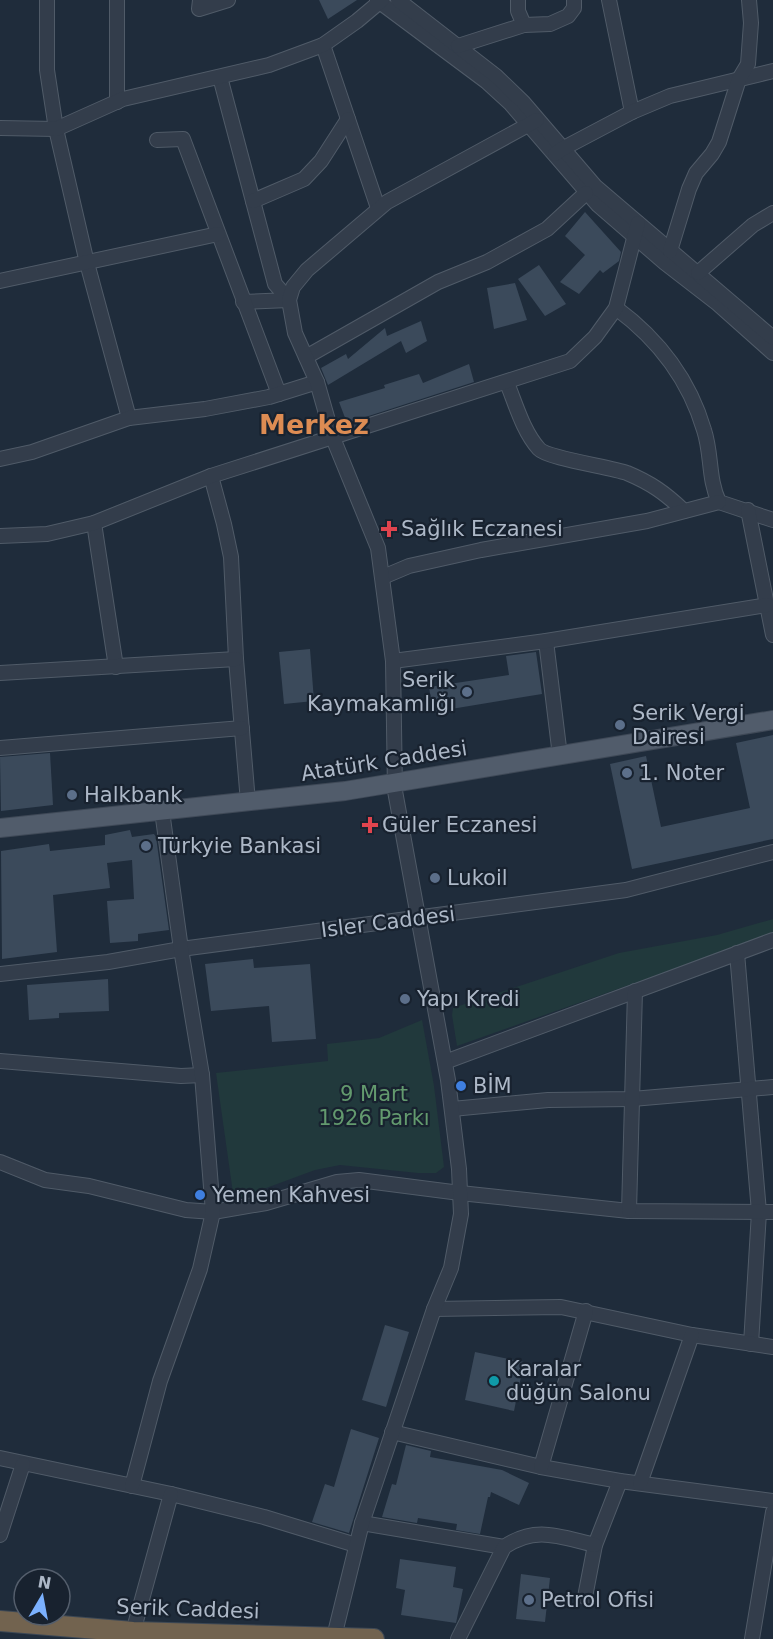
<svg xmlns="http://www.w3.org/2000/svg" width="773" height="1639" font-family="'DejaVu Sans',sans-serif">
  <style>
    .green { fill: #21393c }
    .building { fill: #3b4a5b }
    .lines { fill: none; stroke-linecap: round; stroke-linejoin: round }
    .minor-casing { stroke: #505b68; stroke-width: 16 }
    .major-casing { stroke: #3f4957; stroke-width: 20 }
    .highway-casing { stroke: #3d4855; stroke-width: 22 }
    .minor { stroke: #333d4b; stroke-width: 14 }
    .major { stroke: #515c6b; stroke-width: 18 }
    .highway { stroke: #72634f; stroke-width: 20 }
    .health-dot { fill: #e0444e; stroke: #18222f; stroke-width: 2 }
    .service-dot { fill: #5c6f8a; stroke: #18222f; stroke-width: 2 }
    .shop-dot { fill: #3f7fe0; stroke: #18222f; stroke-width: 2 }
    .culture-dot { fill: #0f9aa8; stroke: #18222f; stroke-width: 2 }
    .labels { text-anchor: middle; stroke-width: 4.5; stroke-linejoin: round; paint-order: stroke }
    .poi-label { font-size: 21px; fill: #adb8c7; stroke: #18222f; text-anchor: start }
    .street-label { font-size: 21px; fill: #adb8c7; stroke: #18222f }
    .park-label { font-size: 21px; fill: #639a6e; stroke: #18222f }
    .district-label { font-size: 27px; font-weight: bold; fill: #dd8c53; stroke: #18222f }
  </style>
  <rect width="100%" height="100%" fill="#1f2c3b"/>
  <g class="green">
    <path d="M773,919V934L457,1046L452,1015L453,1008L619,953L717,935Z"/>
    <path d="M422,1020L434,1086L444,1167L436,1173H418L340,1165L315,1170L234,1200L216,1073L328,1061L327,1044L379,1038Z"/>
  </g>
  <g class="building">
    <path d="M319,0H357L328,19Z"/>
    <path d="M585,212L621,252L619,261L603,273L600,270L579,294L560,282L585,255L565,236Z"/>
    <path d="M539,265L566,304L545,316L518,279Z"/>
    <path d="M515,283L527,320L494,329L487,288Z"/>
    <path d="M421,321L427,341L406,353L401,341L328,385L321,368L346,354L348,359L385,328L387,336Z"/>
    <path d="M469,364L474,382L347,423L339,402L385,388L384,385L419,374L423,383Z"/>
    <path d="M310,649L314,701L284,704L279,652Z"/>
    <path d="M536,652L542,694L433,712L429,687L509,675L506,656Z"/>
    <path d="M773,735V839L632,869L610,764L646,756L661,827L750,808L736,743Z"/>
    <path d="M50,753L53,805L1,811L0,757Z"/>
    <path d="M130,830L132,837L154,834L156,837L169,930L138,934V941L110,943L107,901L134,899L132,860L107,863L110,888L53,895L57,952L2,959L1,851L49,844L50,851L105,845V835Z"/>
    <path d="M253,959L254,968L310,964L316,1039L272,1042L269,1006L211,1011L205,964Z"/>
    <path d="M108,979L109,1011L59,1013V1018L29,1020L27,985Z"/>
    <path d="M385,1325L409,1332L386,1407L362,1400Z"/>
    <path d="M475,1352L524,1362L514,1411L465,1400Z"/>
    <path d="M351,1429L379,1438L349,1533L312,1522L325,1484L334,1487Z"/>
    <path d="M406,1445L431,1451L430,1457L502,1470L529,1483L519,1505L491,1492L490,1497H488L480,1534L456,1530L457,1524L418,1518L417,1523L382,1517L392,1484L396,1485Z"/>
    <path d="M400,1559L456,1567L453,1587L463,1589L456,1623L401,1615L405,1590L396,1588Z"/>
    <path d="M521,1574L550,1578L545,1622L516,1619Z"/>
  </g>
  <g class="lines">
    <g class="minor-casing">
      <g id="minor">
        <path d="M47,0V70L56,129L87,263L129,418"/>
        <path d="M200,0L199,9L228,0"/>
        <path d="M377,0L487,82L510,103L598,205L665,263L718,304L773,353"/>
        <path d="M398,0L496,76L523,102L595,186L773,338"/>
        <path d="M518,0V11L524,25"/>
        <path d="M609,0L632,112"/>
        <path d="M323,45L378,208"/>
        <path d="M458,46L524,25L550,24L568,16L574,8V0"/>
        <path d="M220,77L275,284L289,300L243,302"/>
        <path d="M117,102V0"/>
        <path d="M0,128L56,129L123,99L269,65L323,45L357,21L382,0"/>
        <path d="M157,140L183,139L279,394"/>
        <path d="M555,154L562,149L632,112L670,96L773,71"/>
        <path d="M253,201L304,179L321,161L348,119"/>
        <path d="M670,251L689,189L696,173L712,154L719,142L739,79L748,64L751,23L749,0"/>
        <path d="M698,273L753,225L773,213"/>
        <path d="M0,281L218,234"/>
        <path d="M616,308C658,339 689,379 704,430C712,454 708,479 719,502L773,520"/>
        <path d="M306,357L438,282L487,262L547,229L586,193"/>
        <path d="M507,383C516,405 523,431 539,449C547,458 610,467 627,473C651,483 665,493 684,511"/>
        <path d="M0,459L32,452L129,418L205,409L269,397L317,382"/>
        <path d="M211,476L224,524L231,557L236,659L248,802"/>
        <path d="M748,510L773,635"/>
        <path d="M94,523L116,667"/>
        <path d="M0,536L47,534L94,523L211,476L570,361L595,337L616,308L638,223"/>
        <path d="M383,577L409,566L481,550L647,521L719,502"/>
        <path d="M546,641L560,756"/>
        <path d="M393,661L546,641L767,605"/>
        <path d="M0,673L236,659"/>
        <path d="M0,748L242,728"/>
        <path d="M737,953L759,1212L751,1344"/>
        <path d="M0,974L108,962L181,949L626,890L773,852"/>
        <path d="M0,1061L181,1076L202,1075"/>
        <path d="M445,1062L773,940"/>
        <path d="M452,1109L548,1100L632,1099L773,1087"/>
        <path d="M0,1162L45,1180L89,1186L186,1210L213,1212L266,1203L337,1182L359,1180L460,1193L629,1211L773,1212"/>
        <path d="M629,1211L635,991"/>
        <path d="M434,1309L561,1307L692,1335L773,1347"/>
        <path d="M392,1432L541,1467L620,1481L773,1501"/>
        <path d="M0,1458L171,1494L264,1517L356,1545"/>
        <path d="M541,1467L586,1311"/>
        <path d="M640,1483L692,1335"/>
        <path d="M132,1486L160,1381L200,1269L213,1212L202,1075L181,949L162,811"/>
        <path d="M362,1523L504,1547"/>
        <path d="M0,1535L23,1464"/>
        <path d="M585,1597L595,1545L620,1481"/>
        <path d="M133,1632L171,1494"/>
        <path d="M334,1637L362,1523L434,1309L451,1268L461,1214L459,1169L448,1080L395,791L393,661L378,548L333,438L317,382L295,333L289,300L293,287L307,270L387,202L537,120"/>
        <path d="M458,1639L504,1547C536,1525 560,1537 595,1545"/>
        <path d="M752,1639L773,1512"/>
      </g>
    </g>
    <g class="major-casing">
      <path id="major" d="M0,828L345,791L773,720"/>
    </g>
    <g class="highway-casing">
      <path id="highway" d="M0,1621L133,1632L374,1639"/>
    </g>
    <use href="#minor" class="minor"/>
    <use href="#major" class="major"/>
    <use href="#highway" class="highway"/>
  </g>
  <g class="health-dot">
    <path d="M386 520h6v6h6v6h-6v6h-6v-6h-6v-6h6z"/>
    <path d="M367 816h6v6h6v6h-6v6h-6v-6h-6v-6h6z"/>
  </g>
  <g class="service-dot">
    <circle cx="467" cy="692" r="6"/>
    <circle cx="620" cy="725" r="6"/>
    <circle cx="627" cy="773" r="6"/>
    <circle cx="72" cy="795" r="6"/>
    <circle cx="146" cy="846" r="6"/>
    <circle cx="435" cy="878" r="6"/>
    <circle cx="405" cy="999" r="6"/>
    <circle cx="529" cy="1600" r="6"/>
  </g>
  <g class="shop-dot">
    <circle cx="461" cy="1086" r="6"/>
    <circle cx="200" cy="1195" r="6"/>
  </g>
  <circle class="culture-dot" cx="494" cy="1381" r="6"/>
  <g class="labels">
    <g class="poi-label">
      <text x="401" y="536">Sağlık Eczanesi</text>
      <text x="455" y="687" text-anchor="end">Serik<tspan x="455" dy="24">Kaymakamlığı</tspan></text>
      <text x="632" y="720">Serik Vergi<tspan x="632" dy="24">Dairesi</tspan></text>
      <text x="639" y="780">1. Noter</text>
      <text x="84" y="802">Halkbank</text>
      <text x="382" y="832">Güler Eczanesi</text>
      <text x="158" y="853">Türkyie Bankasi</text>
      <text x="447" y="885">Lukoil</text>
      <text x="417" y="1006">Yapı Kredi</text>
      <text x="473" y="1093">BİM</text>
      <text x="212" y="1202">Yemen Kahvesi</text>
      <text x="506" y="1376">Karalar<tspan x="506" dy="24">düğün Salonu</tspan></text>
      <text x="541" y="1607">Petrol Ofisi</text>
    </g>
    <g class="street-label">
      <text transform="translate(384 761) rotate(-9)" y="7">Atatürk Caddesi</text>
      <text transform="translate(388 922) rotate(-7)" y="7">Isler Caddesi</text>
      <text transform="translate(188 1609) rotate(2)" y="7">Serik Caddesi</text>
    </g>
    <g class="park-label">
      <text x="374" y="1101">9 Mart<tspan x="374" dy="24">1926 Parkı</tspan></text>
    </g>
    <g class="district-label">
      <text x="314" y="434">Merkez</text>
    </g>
  </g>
  <g transform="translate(42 1597) rotate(10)"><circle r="28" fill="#18222f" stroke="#545e6c" stroke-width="1.5"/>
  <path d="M0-4.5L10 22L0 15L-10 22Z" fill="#7bb1ff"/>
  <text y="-9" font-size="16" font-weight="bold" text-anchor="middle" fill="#adb8c7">N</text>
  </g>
</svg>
